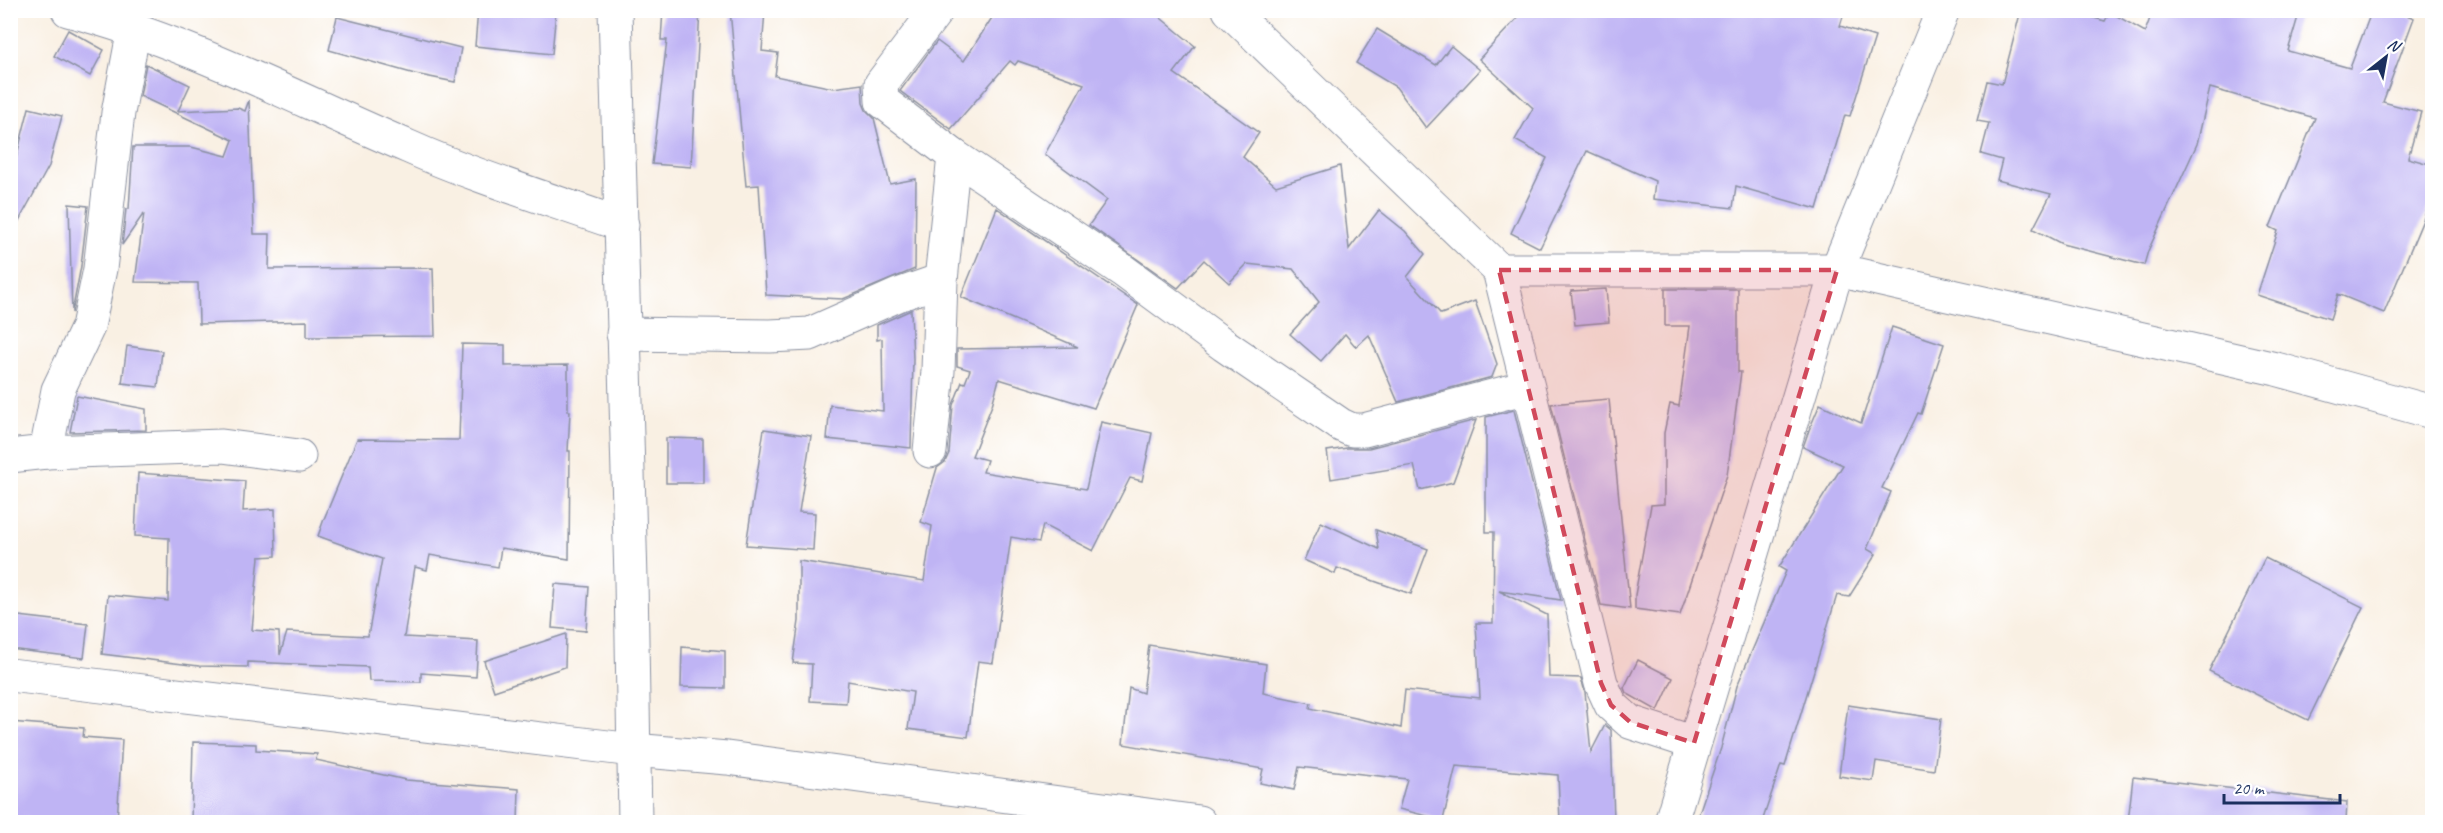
<svg xmlns="http://www.w3.org/2000/svg" width="2443" height="833" font-family="Caveat,sans-serif">
  <style>
    .building { fill: #bfb4f4 }
    .lines { fill: none; stroke-linecap: round; stroke-linejoin: round }
    .minor-casing { stroke: #8a90a0; stroke-width: 35 }
    .minor { stroke: #fff; stroke-width: 33 }
    .marked { fill: #d1495b; fill-opacity: 0.2; stroke: #d1495b; stroke-width: 4.5; stroke-dasharray: 12 8; stroke-linejoin: round }
  </style>
  <rect width="100%" height="100%" fill="#fff"/>
  <filter id="ink" filterUnits="userSpaceOnUse"><feTurbulence type="fractalNoise" baseFrequency=".0167" numOctaves="2"/><feDisplacementMap in="SourceGraphic" scale="12" xChannelSelector="R" yChannelSelector="G"/><feConvolveMatrix kernelMatrix="1 2 1 2 8 2 1 2 1" color-interpolation-filters="sRGB"/></filter>
  <filter id="wash" filterUnits="userSpaceOnUse"><feTurbulence type="fractalNoise" baseFrequency=".008" numOctaves="4" result="noise"/><feDisplacementMap in="SourceGraphic" scale="24" xChannelSelector="R" yChannelSelector="G"/><feGaussianBlur stdDeviation="1.35" result="paint"/><feColorMatrix in="noise" values="0 0 0 0 0 0 0 0 0 0 0 0 0 0 0 0 0 1.4 0 .05"/><feComposite in="paint" operator="in"/></filter>
  <g filter="url(#wash)">
    <rect width="100%" height="100%" fill="#f9f0e3"/>
    <g id="blocks">
      <g class="building">
        <path d="M478,10H556L552,54L475,46Z"/>
        <path d="M663,10H700L691,167L652,164L667,40H661Z"/>
        <path d="M730,10H765L762,51L778,53L775,76L833,88L862,84L863,103L866,110L874,118L890,184L916,179L915,269L843,299L766,295L759,185L746,186Z"/>
        <path d="M997,10H1151L1195,46L1174,73L1259,133L1243,157L1276,186L1340,166L1349,249L1379,210L1405,231L1425,254L1407,277L1441,314L1475,301L1497,364L1492,377L1398,402L1369,335L1356,347L1345,334L1321,361L1290,334L1319,302L1293,269L1247,264L1229,283L1204,260L1178,288L1089,225L1107,200L1045,154L1084,84L1018,61L1015,65L1010,61L951,129L900,91L937,41L964,61Z"/>
        <path d="M1525,10H1845L1840,26L1875,37L1850,116L1845,115L1817,209L1736,186L1733,208L1653,199L1655,181L1587,151L1540,248L1511,233L1547,158L1515,140L1533,108L1479,59Z"/>
        <path d="M2021,10H2066L2105,21L2110,12L2145,32L2153,10H2300L2288,51L2350,68L2372,10H2394L2414,18L2383,102L2421,112L2408,158L2433,165V196L2384,313L2338,294L2330,319L2257,295L2278,231L2270,227L2315,118L2210,88L2197,144L2148,251L2144,265L2062,244L2033,229L2051,194L1997,180L2002,160L1981,154L1989,123L1977,121L1987,81L2002,84Z"/>
        <path d="M337,17L461,48L455,82L415,74L329,50Z"/>
        <path d="M1377,29L1436,65L1451,46L1480,70L1426,128L1396,87L1356,63Z"/>
        <path d="M68,30L104,50L90,76L54,56Z"/>
        <path d="M146,64L190,85L178,111L238,108L245,111L249,100L254,234H270L269,269L433,268L435,336L307,337V321L199,324L198,283L135,282L144,213L122,245L126,209H129L133,147H191L227,156L233,140L140,96Z"/>
        <path d="M29,108L62,116L49,166L10,237V157L16,159Z"/>
        <path d="M69,204L88,206L81,266L72,313Z"/>
        <path d="M997,208L1138,305L1094,408L999,379L992,405L972,456L987,460L983,472L1086,489L1101,422L1152,433L1142,481L1130,478L1093,551L1043,525L1039,542L1011,537L993,663L978,661L968,737L908,729L913,692L848,681L846,703L810,701L812,664L793,663L799,621V561L924,581L932,526L921,522L937,468L945,462L949,453L953,405L962,382L965,383L970,370L957,366V349L1078,347L961,297Z"/>
        <path d="M1606,289L1609,322L1575,325L1571,291Z"/>
        <path d="M1665,289H1738V372H1741L1727,475L1680,615L1635,609V595L1651,505L1664,504V433L1670,404L1679,406L1690,326H1665Z"/>
        <path d="M911,310L913,359L911,448L827,439L830,405L883,411L882,339L877,340V325Z"/>
        <path d="M1892,327L1944,344L1921,414L1918,413L1882,488L1891,492L1867,549L1876,554L1849,597L1837,595L1785,766L1781,765L1762,822H1696L1721,748L1737,686L1786,571L1779,567L1843,465L1803,447L1809,430L1820,404L1861,423Z"/>
        <path d="M462,344L505,345V366L568,365V411H570L568,451H570L569,559L501,548L498,567L430,555L427,570L415,567L404,637L478,641L476,677L421,673V682L369,681L368,667L248,662V667L199,666L102,654L108,595L168,601L169,538L135,536L138,473L245,481L243,511L275,509L276,556L259,557L252,630L279,632L280,655L287,632L368,636L382,559L318,536L324,519L357,439L459,440Z"/>
        <path d="M127,346L162,351L158,387L122,383Z"/>
        <path d="M77,396L146,409V430L70,432Z"/>
        <path d="M1609,399L1630,609L1601,605L1551,404Z"/>
        <path d="M1514,410L1561,600L1499,591L1547,615L1549,677L1581,678L1585,692L1591,752L1605,725L1611,730L1614,820L1560,821L1558,775L1456,766L1443,820L1399,809L1407,779L1299,767L1294,790L1260,783L1263,769L1123,744L1129,688L1143,693L1149,645L1266,664L1263,693L1311,703L1310,708L1401,728L1405,690L1480,698L1476,623H1493L1494,532H1486V417Z"/>
        <path d="M1476,420L1453,482L1420,490L1414,465L1331,479L1327,451L1347,448H1369Z"/>
        <path d="M764,429L811,436L799,512L815,513L813,550L746,545Z"/>
        <path d="M666,438L703,439V483H666Z"/>
        <path d="M1321,522L1379,549L1376,530L1428,549L1411,594L1337,568L1335,574L1304,560Z"/>
        <path d="M2265,558L2363,607L2308,720L2209,671Z"/>
        <path d="M555,584L589,587L586,631L552,628Z"/>
        <path d="M10,615L88,624L84,658L10,649Z"/>
        <path d="M566,634L565,667L494,691L484,661Z"/>
        <path d="M682,647L725,651V688L681,687Z"/>
        <path d="M1638,660L1673,678L1658,711L1626,693L1624,688Z"/>
        <path d="M1848,705L1941,719L1934,770L1876,761L1873,781L1839,776Z"/>
        <path d="M10,722L84,728L83,737L122,740L117,822H10Z"/>
        <path d="M193,742L256,744V750L317,754L316,760L406,780L519,789L518,822H191Z"/>
        <path d="M2133,777L2347,802L2346,822H2128Z"/>
      </g>
    </g>
  </g>
  <g filter="url(#ink)">
    <use href="#blocks" fill-opacity="0" stroke="#8a90a0" stroke-width="1.5"/>
    <g class="lines">
      <g class="minor-casing">
        <g id="minor">
          <path d="M68,10C187,41 296,99 409,147C476,177 552,200 622,225"/>
          <path d="M615,10L631,579L635,822"/>
          <path d="M1229,10L1499,270L1601,683L1611,705L1630,722L1694,743"/>
          <path d="M954,156L1122,270L1224,345L1341,425L1352,430H1364L1527,387"/>
          <path d="M1499,270H1837L2276,369L2432,412"/>
          <path d="M623,334L770,336L810,334L898,295L941,280L954,156L882,101L881,84L937,10"/>
          <path d="M930,451L938,371L941,280"/>
          <path d="M46,452L58,390L88,327L100,269L118,113L134,29"/>
          <path d="M10,456L46,452L222,446L299,456"/>
          <path d="M10,675L633,750L727,758L1199,822"/>
          <path d="M1671,822L1837,270L1943,10"/>
        </g>
      </g>
      <use href="#minor" class="minor"/>
    </g>
  </g>
  <path class="marked" d="M1499,270H1837L1694,743L1630,722L1611,705L1601,683Z"/>
  <rect width="2443" height="833" fill="none" stroke="#fff" stroke-width="36"/>
  <g transform="translate(2386 57) rotate(31)" stroke="#ffffff" stroke-width="4.5" paint-order="stroke">
  <path d="M0-4.5L10 22L0 15L-10 22Z" fill="#1b2f5e"/>
  <text y="-9" font-size="16" font-weight="bold" text-anchor="middle" fill="#1b2f5e">N</text>
  </g>
  <path d="M2224 794v9h116v-9" fill="none" stroke="#1b2f5e" stroke-width="3"/>
  <text x="2233" y="794" font-size="18" fill="#1b2f5e" stroke="#ffffff" stroke-width="4.5" paint-order="stroke">20 m</text>
</svg>
